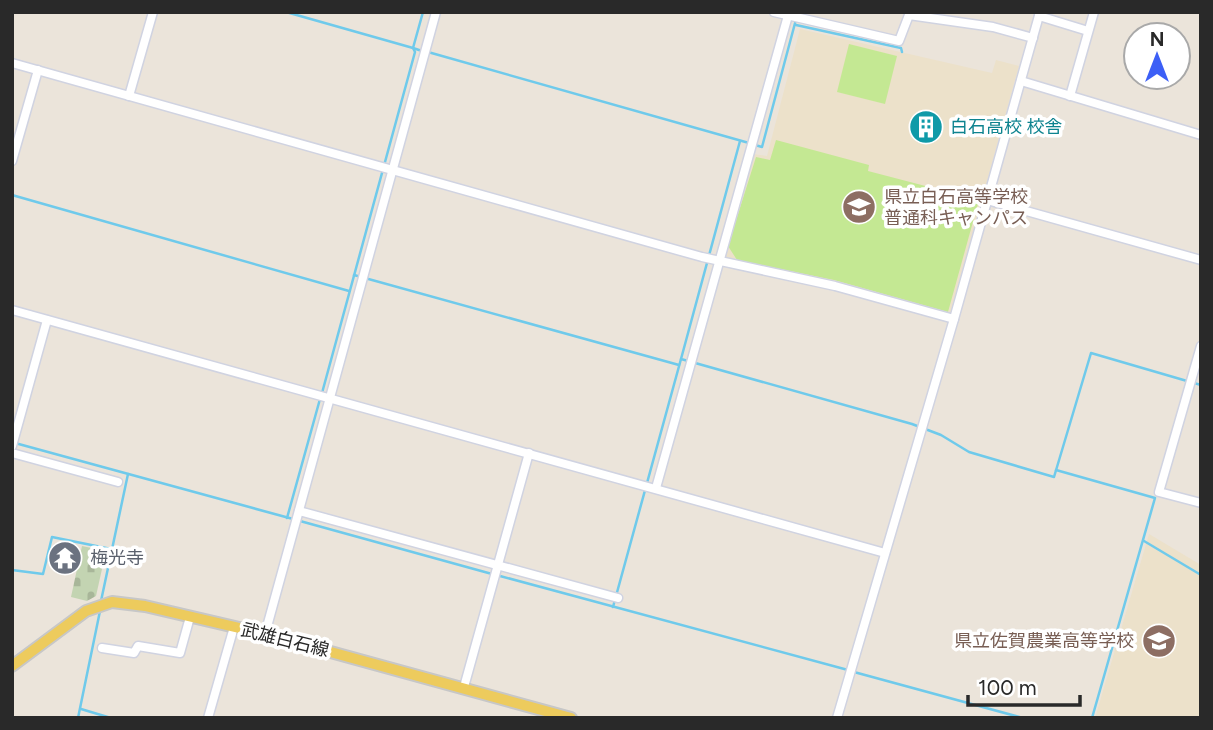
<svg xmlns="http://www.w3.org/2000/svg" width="1213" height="730" font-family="Figtree,'Noto Sans JP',sans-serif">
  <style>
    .education { fill: #ece1ca }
    .cemetery { fill: url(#cemetery-stones) }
    .pitch { fill: #c4e893 }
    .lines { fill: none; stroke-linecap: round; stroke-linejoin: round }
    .stream { stroke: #6fcaeb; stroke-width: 2.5 }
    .minor-casing { stroke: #d0d3e1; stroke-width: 11 }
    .major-casing { stroke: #c7c7c7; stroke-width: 14 }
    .minor { stroke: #fff; stroke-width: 8 }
    .major { stroke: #edcb5d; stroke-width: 10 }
    .labels { text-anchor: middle; stroke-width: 7; stroke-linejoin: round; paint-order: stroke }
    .culture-label { font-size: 18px; fill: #0d838f; stroke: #fff; text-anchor: start }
    .education-label { font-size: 18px; fill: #785e54; stroke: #fff; text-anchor: start }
    .worship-label { font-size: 18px; fill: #5b616d; stroke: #fff; text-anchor: start }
    .street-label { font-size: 18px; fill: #292929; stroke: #fff }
  </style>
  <defs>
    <pattern id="cemetery-stones" width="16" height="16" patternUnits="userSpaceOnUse" patternTransform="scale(1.75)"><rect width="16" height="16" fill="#c3d4b2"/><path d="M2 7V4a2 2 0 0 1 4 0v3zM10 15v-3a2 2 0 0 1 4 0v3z" fill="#a8b699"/></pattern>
  </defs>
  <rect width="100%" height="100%" fill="#ebe4da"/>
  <g class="education">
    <path d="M800,29L992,73L996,60L1019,66L950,315L725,260L723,256L753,154L767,156Z"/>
    <path d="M1149,534L1201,565V718H1095Z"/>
  </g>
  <path class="cemetery" d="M82,546L106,551L96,596L87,601L71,597Z"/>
  <g class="pitch">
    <path d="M849,44L897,56L885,104L837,92Z"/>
    <path d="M776,140L869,165L868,171L979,200L948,312L834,280L737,260L728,246L756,157L770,160Z"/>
  </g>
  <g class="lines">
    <g class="stream">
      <path d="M286,12L413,48L423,12"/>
      <path d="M796,25L901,48L902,52"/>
      <path d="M428,52L749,143"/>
      <path d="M740,141L681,359L912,424L941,435L969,452L1054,477L1091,353L1187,381"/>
      <path d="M755,145L762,147L798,12"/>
      <path d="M12,195L349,291"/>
      <path d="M354,275L679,365"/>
      <path d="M1194,383L1201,385"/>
      <path d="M322,393L415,52L413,48L422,51"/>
      <path d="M15,443L293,519"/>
      <path d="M1056,470L1155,498L1092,718"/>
      <path d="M287,518L320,399"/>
      <path d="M300,521L492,574"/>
      <path d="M1144,541L1201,575"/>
      <path d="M12,570L43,574L52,537L111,549"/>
      <path d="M500,576L848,670"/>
      <path d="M101,601L128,474"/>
      <path d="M613,607L681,359"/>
      <path d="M854,672L1023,718"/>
      <path d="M81,709L111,718"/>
      <path d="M78,718L100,611"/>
    </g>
    <g class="minor-casing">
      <g id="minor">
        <path d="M774,12L899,41L909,15L993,27L1033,38"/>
        <path d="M1039,16L1088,31"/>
        <path d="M12,63L702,257L835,286L954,319"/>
        <path d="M1021,81L1201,135"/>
        <path d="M129,96L153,12"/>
        <path d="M1070,96L1094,12"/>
        <path d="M12,161L38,70"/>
        <path d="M987,200L1201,260"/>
        <path d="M12,310L885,553"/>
        <path d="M1201,346L1159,492L1201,503"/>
        <path d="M12,446L47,320"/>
        <path d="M12,453L118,482"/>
        <path d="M656,488L789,12"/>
        <path d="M299,511L618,598"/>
        <path d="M265,634L436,12"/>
        <path d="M102,648L134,653L138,646L180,653L190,617"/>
        <path d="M464,687L529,453"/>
        <path d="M208,718L234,627"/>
        <path d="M837,718L954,319L1040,12"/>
      </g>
    </g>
    <g class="major-casing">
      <path id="major" d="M12,666L86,611L112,602L145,606L265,634L571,718"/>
    </g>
    <use href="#minor" class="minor"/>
    <use href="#major" class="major"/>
  </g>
  <defs>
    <g id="building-disc" transform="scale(1.75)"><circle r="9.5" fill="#0f9aa8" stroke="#fff"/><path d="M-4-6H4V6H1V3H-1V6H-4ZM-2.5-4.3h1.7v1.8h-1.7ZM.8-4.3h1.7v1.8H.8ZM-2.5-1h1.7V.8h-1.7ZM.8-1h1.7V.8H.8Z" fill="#fff"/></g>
    <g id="school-disc" transform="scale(1.75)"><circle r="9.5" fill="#8d6e63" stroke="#fff"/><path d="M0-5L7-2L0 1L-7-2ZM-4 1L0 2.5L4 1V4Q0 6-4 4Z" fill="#fff"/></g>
    <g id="temple-disc" transform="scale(1.75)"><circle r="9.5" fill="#6b7280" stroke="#fff"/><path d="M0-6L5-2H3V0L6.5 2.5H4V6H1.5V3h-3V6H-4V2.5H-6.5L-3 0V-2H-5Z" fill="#fff"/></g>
  </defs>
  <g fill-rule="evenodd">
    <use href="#building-disc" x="926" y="127"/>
    <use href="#school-disc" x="859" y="207"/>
    <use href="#temple-disc" x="65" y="558"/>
    <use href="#school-disc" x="1159" y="641"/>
  </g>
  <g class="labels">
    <g class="culture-label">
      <text x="950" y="133">白石高校 校舎</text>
    </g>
    <g class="education-label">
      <text x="884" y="203">県立白石高等学校<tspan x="884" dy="21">普通科キャンパス</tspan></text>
      <text x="1134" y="647" text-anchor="end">県立佐賀農業高等学校</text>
    </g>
    <g class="worship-label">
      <text x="90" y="564">梅光寺</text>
    </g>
    <g class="street-label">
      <text transform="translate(285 640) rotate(14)" y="6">武雄白石線</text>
    </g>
  </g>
  <rect width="1213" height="730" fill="none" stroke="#292929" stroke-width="28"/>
  <g transform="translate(1157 56)"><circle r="33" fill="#ffffff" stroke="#a9a9a9" stroke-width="2"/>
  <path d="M0-5L12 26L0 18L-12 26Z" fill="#3c5ff6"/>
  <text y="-10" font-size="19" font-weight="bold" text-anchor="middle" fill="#292929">N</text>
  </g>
  <path d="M968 695v10h112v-10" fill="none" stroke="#292929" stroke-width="3.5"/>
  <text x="978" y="695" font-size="21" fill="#292929" stroke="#ffffff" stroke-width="5" paint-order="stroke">100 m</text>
</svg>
